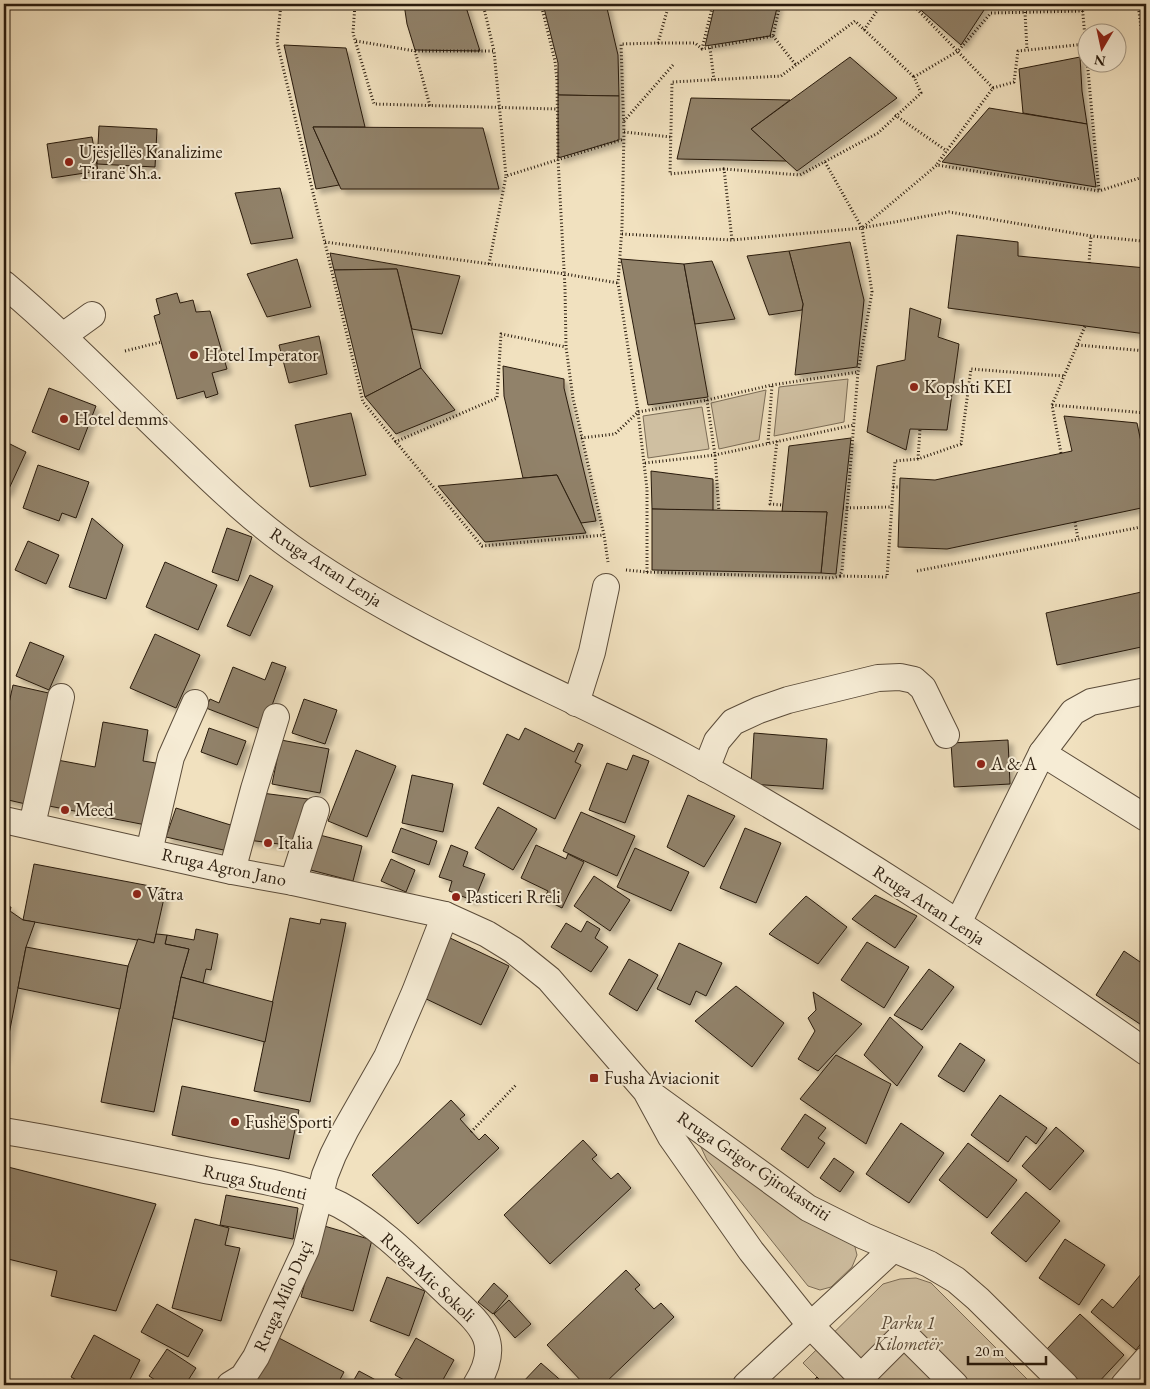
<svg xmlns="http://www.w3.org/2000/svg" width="1150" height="1389" font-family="'EB Garamond',serif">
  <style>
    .green { fill: #cfbfa1; stroke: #7c6d57 }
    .building { fill: #91826a; stroke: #291b0d; filter: url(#shadow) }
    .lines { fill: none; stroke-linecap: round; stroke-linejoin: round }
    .minor-casing { stroke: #5b4c3a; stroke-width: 28 }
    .path { stroke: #291b0d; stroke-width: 3; stroke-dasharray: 1 2.5; stroke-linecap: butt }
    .minor { stroke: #f6ecd5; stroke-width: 26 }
    .poi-dot { fill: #8f2418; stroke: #f6ecd5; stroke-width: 2 }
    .labels { text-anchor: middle; stroke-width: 4; stroke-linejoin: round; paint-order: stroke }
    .poi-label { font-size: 18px; fill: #291b0d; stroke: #f6ecd5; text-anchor: start }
    .street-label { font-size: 18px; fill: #291b0d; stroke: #f6ecd5 }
    .park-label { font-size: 18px; font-style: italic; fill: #5b4c39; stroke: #f6ecd5 }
  </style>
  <defs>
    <filter id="shadow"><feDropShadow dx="4.5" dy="4.5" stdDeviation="2.5" flood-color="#0004"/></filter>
  </defs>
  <rect width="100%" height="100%" fill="#f1e1bf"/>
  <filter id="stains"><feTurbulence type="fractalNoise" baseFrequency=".004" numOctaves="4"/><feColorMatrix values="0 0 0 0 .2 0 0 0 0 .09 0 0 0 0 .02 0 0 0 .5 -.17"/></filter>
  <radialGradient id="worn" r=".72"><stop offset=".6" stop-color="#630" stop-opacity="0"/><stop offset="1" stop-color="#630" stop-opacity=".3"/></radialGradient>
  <g class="green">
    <path d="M848,379L844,422L774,436L779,387Z"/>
    <path d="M766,390L759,440L719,449L711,403Z"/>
    <path d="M702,407L709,449L648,458L643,416Z"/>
    <path d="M700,1145L854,1243L857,1255L852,1267L831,1287L820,1290L808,1286L707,1160Z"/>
    <path d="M916,1278L931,1283L1033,1385H825L803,1363L883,1284L900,1279Z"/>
  </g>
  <g class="building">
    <path d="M404,4H465L480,51L415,50L407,24Z"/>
    <path d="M543,4H606L618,55L619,96L558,95V63Z"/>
    <path d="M715,4H778L770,36L705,46Z"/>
    <path d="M916,4H1020L1021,6L986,7L961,45L915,5Z"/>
    <path d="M1020,4H1076V6H1021Z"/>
    <path d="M284,45L346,48L365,127H313L339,185L316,189Z"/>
    <path d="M850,57L897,98L797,171L751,129Z"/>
    <path d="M1080,57L1082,91L1087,124L1023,113L1019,69Z"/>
    <path d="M558,95L619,96V140L558,158Z"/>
    <path d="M691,98L790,100L751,129L786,161L677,159Z"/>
    <path d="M989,108L1087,124L1096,187L942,162Z"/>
    <path d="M99,126L157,129L155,167L97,164Z"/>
    <path d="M313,127L483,128L499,189H341Z"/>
    <path d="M92,137L98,171L52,178L47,144Z"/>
    <path d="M280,188L293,238L251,244L235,193Z"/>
    <path d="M957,235L1018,242V256L1146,268V334L948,308Z"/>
    <path d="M850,242L864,300L857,367L795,375L803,304L789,251Z"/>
    <path d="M789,251L803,304L802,310L769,315L747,256Z"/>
    <path d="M330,253L460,276L442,334L412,329L397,269L334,270Z"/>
    <path d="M297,259L311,307L267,317L247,274Z"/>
    <path d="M621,259L684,264L708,397L648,405Z"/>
    <path d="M712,261L735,319L695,324L684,264Z"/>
    <path d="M397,269L421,368L365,397L334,270Z"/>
    <path d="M177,293L180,303L193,300L196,312L210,311L227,369L212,373L218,394L206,398L204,391L177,399L154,316L160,314L156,299Z"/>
    <path d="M910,308L941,319L938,337L959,344L947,430L910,429L906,450L867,432L877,366L905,360Z"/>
    <path d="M319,336L327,374L289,383L279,345Z"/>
    <path d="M503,366L564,379V388L596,521L581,523L557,475L523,478L504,396Z"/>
    <path d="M421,368L455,410L396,434L365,397Z"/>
    <path d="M49,388L96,406L79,450L32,432Z"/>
    <path d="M351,413L366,475L310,487L295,425Z"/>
    <path d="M1064,416L1137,423L1146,466V507L947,549L898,547L900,478L935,480L1072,451Z"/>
    <path d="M851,438L836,574L821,573L827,512H782L789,446Z"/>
    <path d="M4,441L26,452L7,493L4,491Z"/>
    <path d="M38,465L89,482L76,518L62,513L59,521L23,508Z"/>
    <path d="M651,471L713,479V511L652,509Z"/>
    <path d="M557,475L586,533L485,542L438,486Z"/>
    <path d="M652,509L827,512L821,573L652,570Z"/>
    <path d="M92,518L123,545L106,599L69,587Z"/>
    <path d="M227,528L252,537L238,581L212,572Z"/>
    <path d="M28,541L59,555L46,584L15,570Z"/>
    <path d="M165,562L217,585L198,630L146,607Z"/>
    <path d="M250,575L273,586L250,636L227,626Z"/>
    <path d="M1146,591V646L1057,665L1046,613Z"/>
    <path d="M155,634L200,655L176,708L130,688Z"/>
    <path d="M30,642L64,656L49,690L16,676Z"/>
    <path d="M272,662L286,667L263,730L206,708L210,699L219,703L233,667L265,680Z"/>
    <path d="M13,685L53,694L30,805L4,799V716L6,717Z"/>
    <path d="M304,699L337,710L325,744L292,733Z"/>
    <path d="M103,722L148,730L143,761L162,764L151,826L44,805L52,759L95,767Z"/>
    <path d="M209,728L246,741L237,765L201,752Z"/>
    <path d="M525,728L574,752L578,743L583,745L575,762L581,765L555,819L483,784L507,734L519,740Z"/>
    <path d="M754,733L827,739L823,789L751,784Z"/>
    <path d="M281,740L329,749L320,793L272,784Z"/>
    <path d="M1008,740L1010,784L954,787L951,743Z"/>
    <path d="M356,750L396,766L367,837L328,821Z"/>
    <path d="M633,755L649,761L625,823L589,810L607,763L627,770Z"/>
    <path d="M412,775L453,784L443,832L402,823Z"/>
    <path d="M254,792L308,799L302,847L248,840Z"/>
    <path d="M688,795L735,816L704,867L667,847Z"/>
    <path d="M498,807L537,829L513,870L475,848Z"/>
    <path d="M176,808L237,827L228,851L166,837Z"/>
    <path d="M581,812L635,836L617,876L563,851Z"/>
    <path d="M401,828L437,841L429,865L392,852Z"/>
    <path d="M745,828L781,843L756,903L720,888Z"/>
    <path d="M312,833L362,846L353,881L303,868Z"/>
    <path d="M451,845L468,852L463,866L485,874L474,901L449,891L452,881L439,877Z"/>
    <path d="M536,845L566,859L568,854L584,862L562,908L544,899L548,891L521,878Z"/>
    <path d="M635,848L689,872L671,911L617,887Z"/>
    <path d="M391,859L415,870L406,892L381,881Z"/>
    <path d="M34,864L166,889L154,943L23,920Z"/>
    <path d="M594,876L630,900L610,931L574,906Z"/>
    <path d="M875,895L917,916L895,948L852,919Z"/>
    <path d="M806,896L847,927L818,964L769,934Z"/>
    <path d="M4,906L11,907L10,911L23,920L35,922L26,947L4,1060Z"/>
    <path d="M290,918L320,924L321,919L346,923L310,1102L254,1091Z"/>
    <path d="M587,921L600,929L595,938L608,947L591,972L551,947L566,923L581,932Z"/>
    <path d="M196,929L218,934L211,970L206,969L203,983L181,977L189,949L165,944L167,935L194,940Z"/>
    <path d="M156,934L167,935L165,944L189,949L181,977L154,1112L101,1102L128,966L138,939L154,943Z"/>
    <path d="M448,937L509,966L481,1025L420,996Z"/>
    <path d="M867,942L909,967L884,1008L841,980Z"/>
    <path d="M679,943L722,963L706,996L696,991L690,1005L657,989Z"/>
    <path d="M26,947L128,966L120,1009L18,988Z"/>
    <path d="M1124,951L1146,966V1028L1096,995Z"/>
    <path d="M629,959L658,975L637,1011L609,994Z"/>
    <path d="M929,969L954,987L922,1030L894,1015Z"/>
    <path d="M181,977L273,1002L265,1042L173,1018Z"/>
    <path d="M736,986L784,1023L752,1067L695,1021Z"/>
    <path d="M813,992L862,1024L818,1071L798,1059L815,1031L808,1018L816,1010Z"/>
    <path d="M890,1017L923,1047L897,1086L864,1055Z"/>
    <path d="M960,1043L985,1060L964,1092L938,1076Z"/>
    <path d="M836,1055L891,1084L866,1144L800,1099Z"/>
    <path d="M182,1086L299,1110L289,1159L172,1135Z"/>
    <path d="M1000,1095L1047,1128L1036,1144L1026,1136L1008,1162L971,1135Z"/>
    <path d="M451,1100L465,1115L460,1119L479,1140L485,1134L499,1148L418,1224L372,1175Z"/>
    <path d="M805,1114L826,1128L818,1138L825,1143L808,1168L781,1149Z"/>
    <path d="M901,1123L944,1153L909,1203L866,1174Z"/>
    <path d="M1056,1127L1084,1151L1050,1190L1022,1166Z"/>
    <path d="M583,1140L597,1155L592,1159L611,1179L618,1173L631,1188L550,1264L504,1215Z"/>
    <path d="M968,1143L1017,1180L987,1218L939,1180Z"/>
    <path d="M834,1158L854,1172L840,1192L820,1178Z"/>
    <path d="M4,1166L156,1204L116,1311L51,1296L57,1271L4,1258Z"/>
    <path d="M1026,1192L1060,1221L1026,1262L991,1233Z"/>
    <path d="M226,1195L298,1208L293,1239L220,1225Z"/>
    <path d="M195,1219L229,1228L225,1245L240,1248L221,1321L172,1308Z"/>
    <path d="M321,1225L372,1240L353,1311L301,1297Z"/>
    <path d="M1065,1239L1105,1265L1079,1305L1039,1278Z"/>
    <path d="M1146,1268V1337L1136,1350L1091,1312L1102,1299L1113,1308Z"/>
    <path d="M626,1270L640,1285L635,1289L654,1309L661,1303L674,1317L603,1385H585L547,1345Z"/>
    <path d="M387,1277L425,1291L409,1336L370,1321Z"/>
    <path d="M494,1283L508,1296L493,1314L478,1302Z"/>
    <path d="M509,1300L531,1324L515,1338L494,1314Z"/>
    <path d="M157,1304L203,1330L188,1357L141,1332Z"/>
    <path d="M1080,1314L1124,1355L1096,1385H1084L1046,1350Z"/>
    <path d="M94,1335L140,1360L127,1385H86L71,1377Z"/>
    <path d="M277,1337L344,1372L337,1385H252Z"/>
    <path d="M416,1338L454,1360L440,1385H413L395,1375Z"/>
    <path d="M167,1349L196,1368L185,1385H163L149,1376Z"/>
    <path d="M541,1363L566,1385H520Z"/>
    <path d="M359,1371L385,1385H351Z"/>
    <path d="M817,1377L825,1385H803L808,1380L812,1382Z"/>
  </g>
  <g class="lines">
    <g class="minor-casing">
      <g id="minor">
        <path d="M4,284C66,336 122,395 181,451C219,488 258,525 302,555C420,637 557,688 683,756C844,843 996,947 1146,1052"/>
        <path d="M63,336L92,315"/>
        <path d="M576,703L592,652L606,587"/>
        <path d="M1042,753L1073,712L1091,702L1146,691"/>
        <path d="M706,769L717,741L733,722L759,710L788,700L878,678L900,677L914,680L923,688L946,735"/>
        <path d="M4,820L232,871L293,882L445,915L487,934L513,950L549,979L646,1091L671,1137L751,1251L811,1326L861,1377L904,1334L955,1385"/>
        <path d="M32,825L61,697"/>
        <path d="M149,852L171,757L195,703"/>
        <path d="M232,871L254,789L276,717"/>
        <path d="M293,882L316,810"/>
        <path d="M958,923L1042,753L1146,818"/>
        <path d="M651,1094L808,1208L864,1236L929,1264L956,1280L978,1299L1065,1385"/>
        <path d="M4,1131C71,1142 138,1156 205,1170C248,1178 301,1185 340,1205C381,1227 414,1262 448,1294C480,1324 504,1341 476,1385"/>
        <path d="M230,1385L243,1377L256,1357L306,1249L325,1175L333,1155L346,1129L387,1057L415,992L445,915"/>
        <path d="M746,1385L893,1249"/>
        <path d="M1124,1385L1146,1360"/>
      </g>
    </g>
    <g class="path">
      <path d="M281,4L277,42L363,402L482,546L604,535"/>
      <path d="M355,4L353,33L374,104L557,109"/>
      <path d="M483,4L494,51"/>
      <path d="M541,4L555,61L557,81L558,159L565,288L566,347L573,398L604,535L608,562"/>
      <path d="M845,4L881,5L892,4"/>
      <path d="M912,4L993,88L937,164"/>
      <path d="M1082,4L1099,191"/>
      <path d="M1138,4L1146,66"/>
      <path d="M1083,11L991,13L958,51L914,77L921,93L878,133L800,175L724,169L732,240L862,228L949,212L1091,236L1142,241L1146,240"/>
      <path d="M1025,12L1027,50"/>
      <path d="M864,30L881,5"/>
      <path d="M773,36L796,65"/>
      <path d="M356,41L415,51L430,106"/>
      <path d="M658,43H695L702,49L773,36L780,4"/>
      <path d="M710,48L714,80"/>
      <path d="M702,49L713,4"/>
      <path d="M415,51H494L506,176"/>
      <path d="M993,88L1014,82L1018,51L1086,44"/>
      <path d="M895,115L947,151"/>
      <path d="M624,121L673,65"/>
      <path d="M624,132L671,137"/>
      <path d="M825,162L862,228"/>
      <path d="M724,169L670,174L672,82L781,76L855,21L914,77"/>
      <path d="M622,234L732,240"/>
      <path d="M325,242L565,274L618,283"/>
      <path d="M1089,263L1091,236"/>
      <path d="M489,264L506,176L624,139"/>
      <path d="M1078,345L1146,351"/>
      <path d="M125,351L161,342"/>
      <path d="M707,400L715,455L719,511"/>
      <path d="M1052,405L1146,413"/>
      <path d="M581,438L615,434L638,412L618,283L622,227L624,132L621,44L658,43L669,4"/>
      <path d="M777,441L770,504L782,505"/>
      <path d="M395,442L497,398L501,334L566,347"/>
      <path d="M768,443L772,385"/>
      <path d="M1061,453L1052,405L1085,326"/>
      <path d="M918,459L920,429"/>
      <path d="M645,463L715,455L854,425"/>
      <path d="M893,487H900"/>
      <path d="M843,508L891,507"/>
      <path d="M1075,522L1078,539"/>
      <path d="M626,570L647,572V489L638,412L707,400L772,385L858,372"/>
      <path d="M917,571L1146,526"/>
      <path d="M647,572L832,578L840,576L842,571L858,372L872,292L862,228L937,165L1099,191L1146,176"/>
      <path d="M840,576L887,577L895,461L918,459L961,444L971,369L1064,376"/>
      <path d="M471,1132L516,1085"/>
    </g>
    <use href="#minor" class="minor"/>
  </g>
  <g class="poi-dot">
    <circle cx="69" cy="162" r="5"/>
    <circle cx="194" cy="355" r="5"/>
    <circle cx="914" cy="387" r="5"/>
    <circle cx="64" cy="419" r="5"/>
    <circle cx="981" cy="764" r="5"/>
    <circle cx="65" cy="810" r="5"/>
    <circle cx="268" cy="843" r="5"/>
    <circle cx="137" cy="894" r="5"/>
    <circle cx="456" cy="897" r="5"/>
    <rect x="589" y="1073" width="10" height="10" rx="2.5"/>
    <circle cx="235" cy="1122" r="5"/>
  </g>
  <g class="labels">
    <g class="poi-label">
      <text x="79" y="158">Ujësjellës Kanalizime<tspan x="79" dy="21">Tiranë Sh.a.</tspan></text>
      <text x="204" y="361">Hotel Imperator</text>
      <text x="924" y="393">Kopshti KEI</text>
      <text x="74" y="425">Hotel demms</text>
      <text x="991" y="770">A &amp; A</text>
      <text x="75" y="816">Meed</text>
      <text x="278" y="849">Italia</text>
      <text x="147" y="900">Vatra</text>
      <text x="466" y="903">Pasticeri Rreli</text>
      <text x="604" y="1084">Fusha Aviacionit</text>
      <text x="245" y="1128">Fushë Sporti</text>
    </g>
    <g class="street-label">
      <text transform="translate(326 567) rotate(33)" y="6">Rruga Artan Lenja</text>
      <text transform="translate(224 867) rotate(12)" y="6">Rruga Agron Jano</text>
      <text transform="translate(929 905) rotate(33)" y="6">Rruga Artan Lenja</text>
      <text transform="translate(754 1166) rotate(34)" y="6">Rruga Grigor Gjirokastriti</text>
      <text transform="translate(255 1182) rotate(13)" y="6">Rruga Studenti</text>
      <text transform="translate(428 1277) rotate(43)" y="6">Rruga Mic Sokoli</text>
      <text transform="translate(283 1296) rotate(-66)" y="6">Rruga Milo Duçi</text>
    </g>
    <g class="park-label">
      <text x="908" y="1329">Parku 1<tspan x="908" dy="21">Kilometër</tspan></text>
    </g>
  </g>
  <rect width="1150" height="1389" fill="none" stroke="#f1e1bf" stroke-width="20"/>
  <rect x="5" y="5" width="1140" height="1379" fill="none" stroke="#291b0d" stroke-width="2.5"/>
  <rect x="10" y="10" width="1130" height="1369" fill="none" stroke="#291b0d"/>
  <g transform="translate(1102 48) rotate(189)"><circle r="24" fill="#f6ecd5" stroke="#a49885"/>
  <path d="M0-4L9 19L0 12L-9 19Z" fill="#8f2418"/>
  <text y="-8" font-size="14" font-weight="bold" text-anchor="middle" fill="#291b0d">N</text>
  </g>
  <path d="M968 1356v8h78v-8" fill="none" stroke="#291b0d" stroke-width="2.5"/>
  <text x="975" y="1356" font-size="15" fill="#291b0d" stroke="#f6ecd5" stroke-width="4" paint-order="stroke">20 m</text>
  <rect width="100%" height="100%" filter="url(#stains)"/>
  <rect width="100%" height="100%" fill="url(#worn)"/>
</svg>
